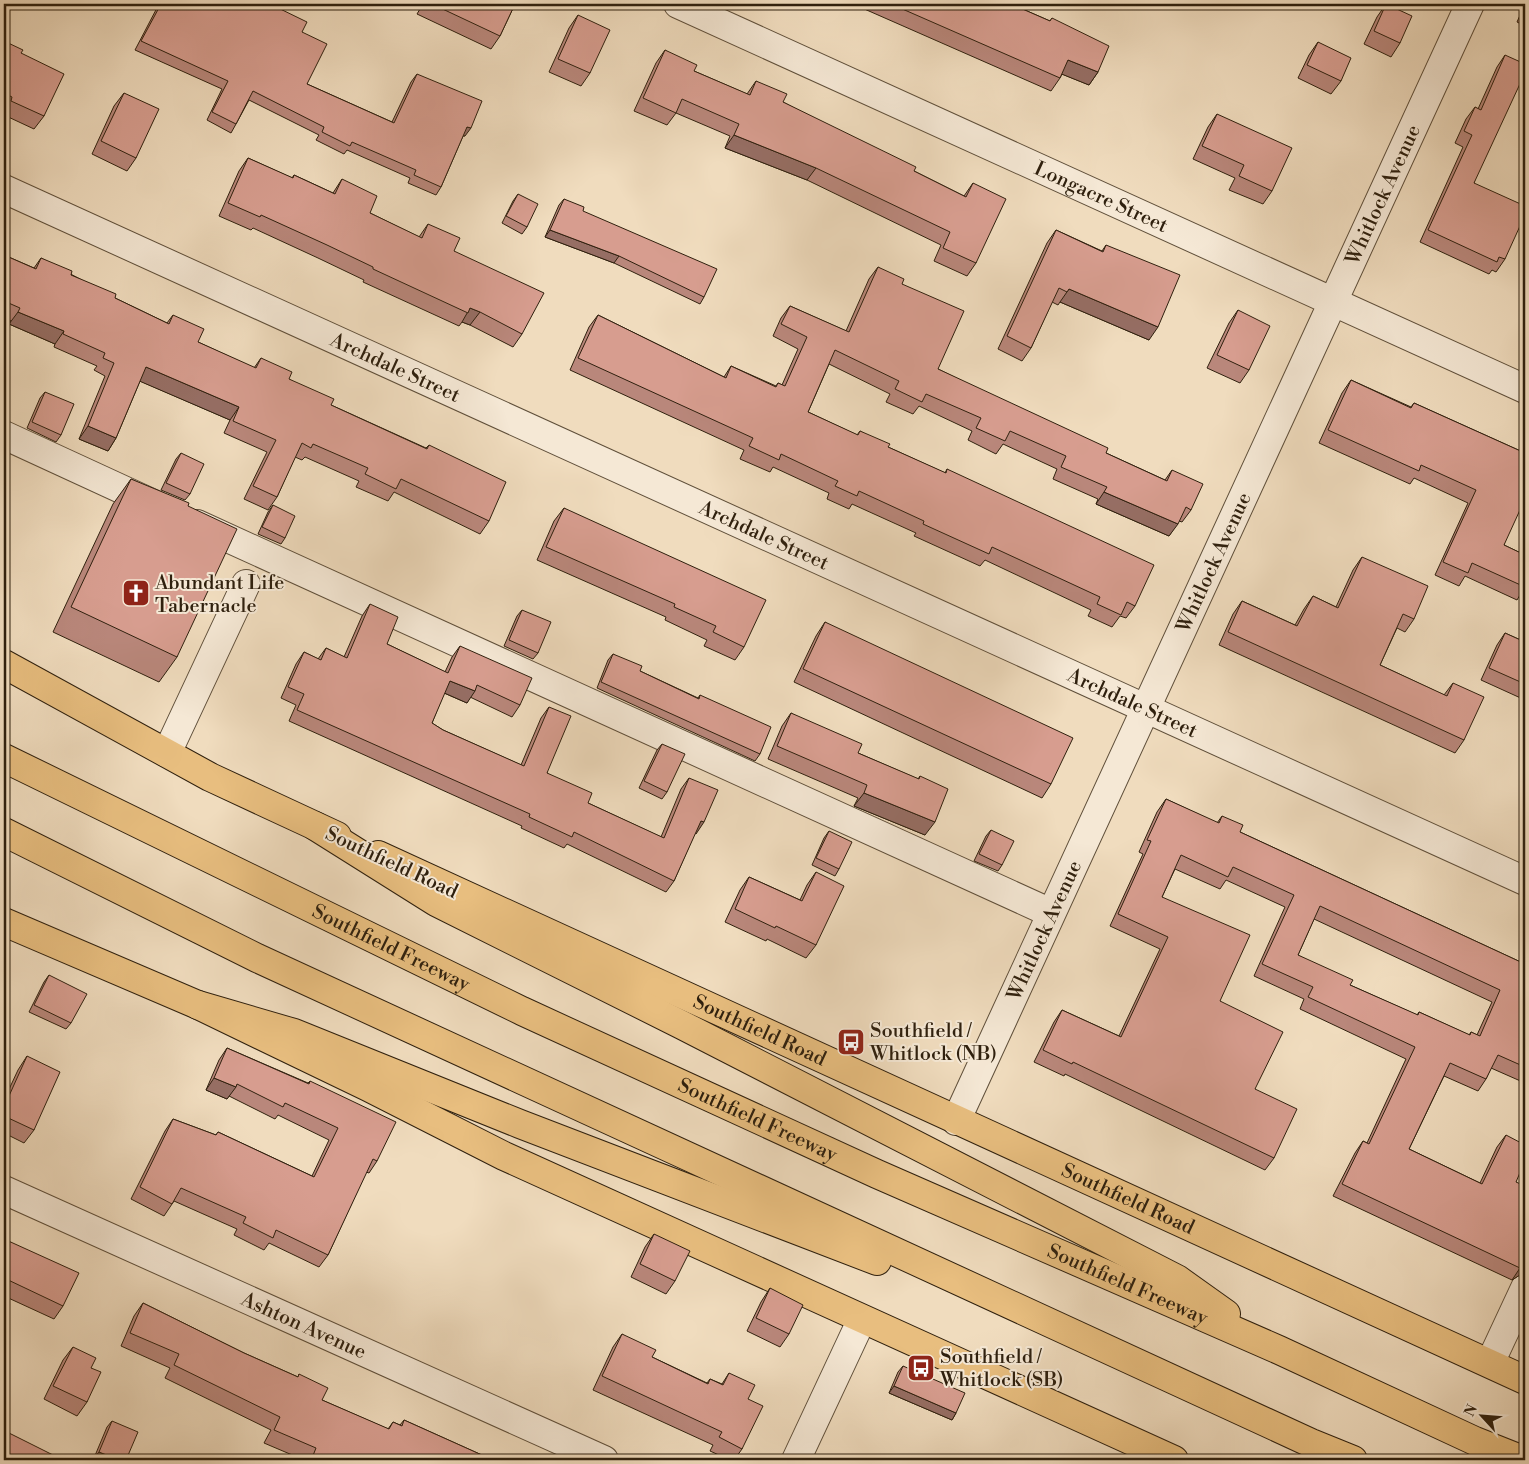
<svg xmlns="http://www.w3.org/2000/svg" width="1529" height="1464" font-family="'Libre Bodoni',serif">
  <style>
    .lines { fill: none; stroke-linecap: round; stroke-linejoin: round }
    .minor-casing { stroke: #5f4f3a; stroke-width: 30 }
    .major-casing { stroke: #2f200e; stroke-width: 30 }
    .highway-casing { stroke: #2f200e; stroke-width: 30 }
    .minor { stroke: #f5e8d5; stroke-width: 28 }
    .major { stroke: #e8be7f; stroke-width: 28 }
    .highway { stroke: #e8be7f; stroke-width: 28 }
    .wall { fill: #b9877b; stroke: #2f200e; fill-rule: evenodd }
    .shaded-wall { fill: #966e64; stroke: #2f200e }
    .building { fill: #d79d8f; stroke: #2f200e; fill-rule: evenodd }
    .labels { text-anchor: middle; stroke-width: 4; stroke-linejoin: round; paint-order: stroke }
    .street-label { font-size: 20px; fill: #2f200e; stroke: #f5e8d5 }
    .poi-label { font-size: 20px; fill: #2f200e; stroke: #f5e8d5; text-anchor: start }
  </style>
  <rect width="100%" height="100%" fill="#f0dcbe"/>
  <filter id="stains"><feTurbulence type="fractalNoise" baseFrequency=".004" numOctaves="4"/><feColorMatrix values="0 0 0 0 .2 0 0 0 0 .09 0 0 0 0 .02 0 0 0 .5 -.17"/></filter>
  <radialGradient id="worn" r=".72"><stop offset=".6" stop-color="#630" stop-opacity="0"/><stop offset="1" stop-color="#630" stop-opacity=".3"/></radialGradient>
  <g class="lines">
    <g class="minor-casing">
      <g id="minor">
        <path id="s1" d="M678,4L1525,389"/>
        <path id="s2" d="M4,189L1525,881"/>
        <path d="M4,435L156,505"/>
        <path d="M197,524L1051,913"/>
        <path d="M167,753L246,584"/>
        <path id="s3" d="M956,1121L1470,4"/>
        <path id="s4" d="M4,1190L604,1460"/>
        <path d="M1490,1363L1525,1288"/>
        <path d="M796,1460L862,1319"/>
      </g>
    </g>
    <g class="major-casing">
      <g id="major">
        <path d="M4,664L210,777L337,836"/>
        <path id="s5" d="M378,855L1525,1380"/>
        <path d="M4,922L198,1005L368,1087L504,1156L1174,1460"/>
      </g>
    </g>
    <g class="highway-casing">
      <g id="highway">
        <path id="s6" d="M4,758L522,1011L877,1174L1279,1350L1475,1441L1523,1460"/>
        <path d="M315,826L436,902L682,1025L1177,1279L1226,1314"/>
        <path d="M4,832L257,958L1311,1443L1353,1460"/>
        <path d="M198,1005L294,1033L520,1124L877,1261"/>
      </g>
    </g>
    <use href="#minor" class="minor"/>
    <use href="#major" class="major"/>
    <use href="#highway" class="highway"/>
  </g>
  <g class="wall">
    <path d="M159,4H270L302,32L307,84L392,122L411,82L417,74L465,136H463L441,187L436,195L408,183L410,178L347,150L344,154L316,140L319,135L249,100L236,124L231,133L207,120L222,89L135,50Z"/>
    <path d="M423,4H515L500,36L491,49L417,14Z"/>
    <path d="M853,4H1011L1050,21L1052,18L1098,72L1089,85L1062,74L1060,78L1051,91Z"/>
    <path d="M1386,4L1400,43L1391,57L1364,44L1377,17Z"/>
    <path d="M1525,4V26L1517,22Z"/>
    <path d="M578,15L590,73L581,86L549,72L569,28Z"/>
    <path d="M4,41L21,53L44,116L34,129L4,115Z"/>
    <path d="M1318,42L1341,81L1331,94L1298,78L1309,55Z"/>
    <path d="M665,50L694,71L747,94L756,81L783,102L914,171L964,196L973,183L976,263L967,276L934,261L941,245L807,180L725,148L730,136L676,113L667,125L634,111L656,63Z"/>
    <path d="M1505,55L1474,183L1505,259L1496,272L1492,270L1489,274L1420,242L1463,147L1455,143L1466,119L1475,107L1478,109L1497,67Z"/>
    <path d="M124,93L136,158L127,171L92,154L114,106Z"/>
    <path d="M1217,114L1272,191L1263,204L1229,190L1235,178L1193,159L1208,127Z"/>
    <path d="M248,158L292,178L294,175L333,193L342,179L370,213L419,237L428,224L454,251L522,334L513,347L470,325L462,322L459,326L363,282L364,280L318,258L253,228L251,230L219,216L239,171Z"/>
    <path d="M1525,174V187L1520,185Z"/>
    <path d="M518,194L527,227L522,234L502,223L513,201Z"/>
    <path d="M564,199L704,297L700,304L614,263L545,237L559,205Z"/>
    <path d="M1056,230L1102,251L1106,245L1149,340L1060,302L1058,305L1052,302L1031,348L1022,361L998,349L1047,243Z"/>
    <path d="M4,255L34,268L41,258L115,298L167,323L173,315L198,342L254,368L261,358L289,379L331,405L426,448L429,445L489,521L480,534L394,492L388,501L356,487L359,481L305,457L302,460L295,457L277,497L268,510L244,499L267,452L224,433L230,420L140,381L116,438L108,451L79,439L105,376L94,370L97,366L54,347L55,344L9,324L11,321L4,317Z"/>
    <path d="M878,267L902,284L938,369L1106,453L1165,480L1172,470L1191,510L1182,522L1179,521L1169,536L1096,504L1098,499L1053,479L1057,469L1003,444L996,454L968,440L972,431L919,406L913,414L886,402L890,394L829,364L808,412L857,435L860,431L888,447L945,473L947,469L1135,606L1126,618L1120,616L1112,627L1088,616L1091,610L985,560L980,566L914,536L916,533L852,504L849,509L827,499L829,493L773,467L770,472L740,459L744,450L570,370L589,327L598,315L724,377L731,366L776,386L778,383L782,385L798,349L773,336L781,318L790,306L846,331L869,279Z"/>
    <path d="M1238,310L1249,370L1240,383L1207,368L1229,323Z"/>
    <path d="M1351,380L1411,407L1414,403L1525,453L1504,545L1525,555V587L1517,600L1465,576L1459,586L1435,575L1468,503L1414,478L1410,484L1319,443L1342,393Z"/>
    <path d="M45,392L61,435L56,442L27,428L40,398Z"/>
    <path d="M181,453L190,494L185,500L161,490L176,459Z"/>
    <path d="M131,479L188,506L177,657L159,682L53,632L113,504Z"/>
    <path d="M273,505L285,538L281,544L258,534L268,512Z"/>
    <path d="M564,508L744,647L735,660L704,646L707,640L665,620L666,617L537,560L554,521Z"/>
    <path d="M1362,557L1414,619L1405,632L1397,628L1380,665L1444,695L1453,683L1464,740L1455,753L1219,645L1233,614L1242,601L1295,625L1304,609L1313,596L1336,607L1353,570Z"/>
    <path d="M370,604L387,644L445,672L452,657L460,646L520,705L512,717L470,697L467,703L444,693L432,723L443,730L521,765L541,718L549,707L547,773L588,803L661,837L681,789L689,778L696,834L695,833L674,881L666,892L567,844L564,848L521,828L522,826L289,721L296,705L281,698L296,664L304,652L318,659L326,648L344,657L362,616Z"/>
    <path d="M522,610L538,653L533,659L504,646L517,616Z"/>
    <path d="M825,622L1051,784L1042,798L794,682L816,636Z"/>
    <path d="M1505,633L1525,642V700L1481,680L1497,645Z"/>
    <path d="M613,654L640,671L698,698L700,695L760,754L755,761L597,688L608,660Z"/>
    <path d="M791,713L858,753L918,779L920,776L925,835L854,806L858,798L768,759L782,726Z"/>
    <path d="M662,744L667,792L662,799L639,788L657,750Z"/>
    <path d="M1525,779V790L1521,788Z"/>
    <path d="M1166,799L1217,823L1222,816L1240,832L1525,964V1083L1491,1068L1486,1079L1478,1091L1444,1076L1409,1149L1480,1183L1497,1147L1506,1135L1516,1182L1523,1273L1512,1280L1333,1196L1355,1153L1363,1141L1367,1143L1406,1059L1300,1009L1304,999L1254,976L1285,907L1226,880L1220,889L1175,869L1162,897L1220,1001L1255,1089L1274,1158L1265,1170L1065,1074L1064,1076L1034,1062L1054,1022L1062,1010L1119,1036L1160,949L1110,926L1143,854L1139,852L1157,812ZM1314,919L1492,1002L1477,1035L1471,1032L1469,1035L1419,1012L1417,1015L1350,985L1298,955Z"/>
    <path d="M991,830L1002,865L998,871L974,861L986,836Z"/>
    <path d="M829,831L839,869L835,876L812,865L824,838Z"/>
    <path d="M816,872V945L806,958L767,939L766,941L725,922L740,890L749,877L800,900L807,885Z"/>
    <path d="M49,975L71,1023L66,1029L29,1012L44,982Z"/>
    <path d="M227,1048L308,1083L310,1081L377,1161L369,1173L366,1172L328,1255L319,1267L269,1243L264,1250L234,1235L237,1229L174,1201L164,1216L131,1199L165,1131L173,1119L216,1135L218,1132L312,1176L329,1140L278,1115L275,1119L229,1096L227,1099L206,1090L219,1060Z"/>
    <path d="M27,1056L34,1130L24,1143L4,1133V1100L18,1070Z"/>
    <path d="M654,1234L675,1281L666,1294L631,1277L645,1247Z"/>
    <path d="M4,1239L63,1306L54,1319L4,1296Z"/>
    <path d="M770,1288L789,1334L780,1347L747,1331L761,1302Z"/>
    <path d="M143,1303L244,1353L298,1377L299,1374L322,1400L388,1429L393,1422L400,1425L404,1420L493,1460H304L264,1443L271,1430L165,1378L170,1368L121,1346L134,1316Z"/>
    <path d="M622,1334L652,1357L707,1383L710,1379L722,1384L729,1373L748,1399L742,1449L734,1460H730L710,1451L713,1445L593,1390L613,1347Z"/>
    <path d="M73,1347L91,1368L87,1402L77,1416L44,1399L63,1360Z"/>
    <path d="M903,1366L956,1413L952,1420L889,1393L898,1372Z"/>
    <path d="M112,1421L126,1460H99L94,1458L107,1427Z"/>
  </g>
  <g class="shaded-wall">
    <path d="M41,4H53L50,8Z"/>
    <path d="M1068,60L1098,72L1089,85L1059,73Z"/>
    <path d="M467,127L471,128L465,136L461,135Z"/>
    <path d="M734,135L816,168L807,180L725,148Z"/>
    <path d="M550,230L619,256L614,263L545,237Z"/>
    <path d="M1069,289L1158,327L1149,340L1060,302Z"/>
    <path d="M470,308L480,312L470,325L462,322Z"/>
    <path d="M18,312L64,331L55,344L9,324Z"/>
    <path d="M146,367L239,407L230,420L137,380Z"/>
    <path d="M88,426L116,438L108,451L79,439Z"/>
    <path d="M1104,492L1178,524L1169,536L1096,504Z"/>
    <path d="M450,681L475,691L467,703L442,692Z"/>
    <path d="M864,793L935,822L925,835L854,806Z"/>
    <path d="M701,821L704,822L696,834L693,832Z"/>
    <path d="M214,1078L236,1087L227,1099L206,1090Z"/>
    <path d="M1525,1265V1273H1523L1512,1280L1520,1268Z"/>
    <path d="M894,1386L956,1413L952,1420L889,1393Z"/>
    <path d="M99,1452L119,1460H99L94,1458Z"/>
  </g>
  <g class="building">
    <path d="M161,4H270L307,22L302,32L327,44L307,84L394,123L417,74L482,101L471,128L467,127L441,187L414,175L416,170L352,142L350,146L322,132L324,127L253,91L236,124L212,112L228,81L141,41Z"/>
    <path d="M432,4H515L500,36Z"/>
    <path d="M891,4H1011L1050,21L1052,18L1109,46L1098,72L1068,60L1060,78Z"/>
    <path d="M1386,4L1412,16L1400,43L1374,31Z"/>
    <path d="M578,15L610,30L590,73L558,59Z"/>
    <path d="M4,41L23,50L21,53L64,74L44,116L11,101L12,97L4,93Z"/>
    <path d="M1318,42L1351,58L1341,81L1307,65Z"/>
    <path d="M665,50L697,65L694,71L750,95L756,81L787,94L783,102L916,167L914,171L966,197L973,183L1006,199L976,263L943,248L950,232L816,168L734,135L739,124L682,99L676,113L643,98Z"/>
    <path d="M1505,55L1525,64V73L1474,183L1525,206V215L1505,259L1499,257L1497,262L1428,230L1472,135L1464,131L1475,107L1481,110Z"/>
    <path d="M124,93L159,109L136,158L101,141Z"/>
    <path d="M1217,114L1292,148L1272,191L1239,176L1244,165L1202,146Z"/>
    <path d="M248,158L293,178L294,175L335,194L342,179L377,196L370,213L422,238L428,224L460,238L454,251L544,293L522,334L480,312L470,308L468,313L373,269V267L327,245L261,215L260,217L228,203Z"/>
    <path d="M518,194L538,204L527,227L506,216Z"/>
    <path d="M564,199L584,207L583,211L717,269L704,297L619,256L550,230Z"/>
    <path d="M1056,230L1103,252L1106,245L1180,275L1158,327L1069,289L1067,292L1059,288L1031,348L1007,336Z"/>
    <path d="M4,255L36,269L41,258L72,271L71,275L116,294L115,298L169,324L173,315L204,329L198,342L256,368L261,358L292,372L289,379L334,399L331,405L427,449L429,445L506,482L489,521L401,479L396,489L365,474L368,468L313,444L311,448L302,443L277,497L253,486L276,440L233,421L239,407L146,367L116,438L88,426L114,363L103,358L105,353L63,334L64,331L18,312L20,308L4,301Z"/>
    <path d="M878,267L904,279L902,284L964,311L938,369L1108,448L1106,453L1167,481L1172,470L1203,484L1191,510L1186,507L1178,524L1104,492L1107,487L1061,467L1066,456L1010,431L1005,441L976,428L981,418L926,394L922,402L895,389L899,381L835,350L808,412L858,435L860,431L890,444L888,447L946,473L947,469L1154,565L1135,606L1127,602L1121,615L1097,604L1100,597L992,547L989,554L923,524L924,521L859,491L857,496L835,486L838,481L781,454L779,460L749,446L753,438L578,358L598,315L726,378L731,366L776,387L778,383L785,386L807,337L781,324L790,306L849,332Z"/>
    <path d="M1238,310L1270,326L1249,370L1217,355Z"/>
    <path d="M1351,380L1411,408L1414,403L1525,453V499L1504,545L1525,555V587L1472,563L1468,573L1443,562L1476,490L1421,465L1419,471L1328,430Z"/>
    <path d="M45,392L74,404L61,435L32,422Z"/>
    <path d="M181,453L204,464L190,494L166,483Z"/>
    <path d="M131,479L189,503L188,506L237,529L177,657L71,607Z"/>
    <path d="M273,505L295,516L285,538L262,527Z"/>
    <path d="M564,508L766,600L744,647L713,632L716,626L674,607L675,604L546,547Z"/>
    <path d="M1362,557L1428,586L1414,619L1403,614L1380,665L1447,696L1453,683L1484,697L1464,740L1228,632L1242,601L1297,626L1313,596L1338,608Z"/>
    <path d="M370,604L398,617L387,644L448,673L460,646L532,678L520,705L477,685L475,691L450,681L432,723L443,730L524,766L549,707L571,716L547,773L592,793L588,803L664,838L689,778L718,790L704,822L701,821L674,881L574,832L572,837L529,817L530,814L297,710L304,694L288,687L304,652L321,660L326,648L347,658Z"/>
    <path d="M522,610L551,622L538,653L509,640Z"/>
    <path d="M825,622L1073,738L1051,784L803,669Z"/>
    <path d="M1505,633L1525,642V684L1489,668Z"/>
    <path d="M613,654L642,666L640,671L699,699L700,695L771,727L760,754L601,682Z"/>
    <path d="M791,713L862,744L858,753L919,779L920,776L948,789L935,822L864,793L867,785L777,746Z"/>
    <path d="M662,744L685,754L667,792L644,781Z"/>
    <path d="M1166,799L1219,823L1222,816L1243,825L1240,832L1525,964V1067L1498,1055L1486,1079L1450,1063L1409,1149L1482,1184L1506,1135L1525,1145V1161L1516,1182L1525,1186V1265L1520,1268L1342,1184L1363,1141L1369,1144L1415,1047L1308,997L1313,987L1262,964L1294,895L1233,867L1228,877L1181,855L1162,897L1250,935L1220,1001L1283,1032L1255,1089L1297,1109L1274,1158L1073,1062L1072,1064L1043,1050L1062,1010L1121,1037L1168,937L1118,914L1151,841L1147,840ZM1320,906L1500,990L1480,1036L1471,1032L1470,1035L1419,1012L1418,1015L1350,985L1353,980L1298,955Z"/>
    <path d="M991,830L1014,841L1002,865L979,854Z"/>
    <path d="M829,831L852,842L839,869L816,858Z"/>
    <path d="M816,872L844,886L816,945L776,926L775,928L735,909L749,877L802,901Z"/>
    <path d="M49,975L87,994L71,1023L34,1005Z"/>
    <path d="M227,1048L309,1084L310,1081L396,1122L377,1161L373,1159L328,1255L276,1230L273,1238L243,1223L246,1217L181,1188L172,1204L140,1187L173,1119L216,1135L218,1132L314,1177L338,1128L285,1103L283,1107L237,1084L236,1087L214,1078Z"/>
    <path d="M27,1056L60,1072L34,1130L4,1116V1107Z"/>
    <path d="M654,1234L690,1251L675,1281L640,1264Z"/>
    <path d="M4,1239L79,1273L63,1306L4,1278Z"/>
    <path d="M770,1288L803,1305L789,1334L756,1318Z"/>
    <path d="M143,1303L244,1353L298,1377L299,1374L328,1388L322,1400L389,1429L393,1422L402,1426L404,1420L493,1460H318L312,1458L316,1448L274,1430L280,1417L174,1365L179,1354L130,1333Z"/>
    <path d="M622,1334L656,1350L652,1357L708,1384L710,1379L723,1385L729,1373L755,1385L748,1399L763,1406L742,1449L719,1437L722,1432L602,1376Z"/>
    <path d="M73,1347L96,1358L91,1368L101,1372L87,1402L53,1386Z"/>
    <path d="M903,1366L965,1393L956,1413L894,1386Z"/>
    <path d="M112,1421L138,1432L126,1460H119L99,1452Z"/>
    <path d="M4,1431L11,1434L63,1460H4Z"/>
    <path d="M214,1456L225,1460H212Z"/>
    <path d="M497,1458L503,1460H496Z"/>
  </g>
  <defs>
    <g id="church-square" transform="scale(1.4375)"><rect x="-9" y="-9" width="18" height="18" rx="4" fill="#8f2418" stroke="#f5e8d5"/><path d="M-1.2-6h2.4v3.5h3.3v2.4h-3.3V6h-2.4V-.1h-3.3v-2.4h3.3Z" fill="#fff"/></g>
    <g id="bus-square" transform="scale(1.4375)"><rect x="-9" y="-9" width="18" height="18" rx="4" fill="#8f2418" stroke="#f5e8d5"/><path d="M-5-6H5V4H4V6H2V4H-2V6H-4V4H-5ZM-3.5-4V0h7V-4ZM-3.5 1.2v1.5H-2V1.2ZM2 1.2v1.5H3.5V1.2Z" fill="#fff"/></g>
  </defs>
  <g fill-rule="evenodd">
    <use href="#church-square" x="136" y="593"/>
    <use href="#bus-square" x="851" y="1042"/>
    <use href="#bus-square" x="921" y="1368"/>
  </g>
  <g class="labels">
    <g class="street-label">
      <text dy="7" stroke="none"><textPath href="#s3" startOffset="1020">Whitlock Avenue</textPath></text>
      <text dy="7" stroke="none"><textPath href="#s1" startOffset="465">Longacre Street</textPath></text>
      <text dy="7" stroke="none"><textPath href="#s2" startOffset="430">Archdale Street</textPath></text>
      <text dy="7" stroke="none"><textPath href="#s2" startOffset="835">Archdale Street</textPath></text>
      <text dy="7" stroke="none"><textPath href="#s3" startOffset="615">Whitlock Avenue</textPath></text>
      <text dy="7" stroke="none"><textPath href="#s2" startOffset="1240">Archdale Street</textPath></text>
      <text transform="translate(392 862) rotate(25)" y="7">Southfield Road</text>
      <text dy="7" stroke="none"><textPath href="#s3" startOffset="210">Whitlock Avenue</textPath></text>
      <text dy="7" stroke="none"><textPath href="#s6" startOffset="431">Southfield Freeway</textPath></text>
      <text dy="7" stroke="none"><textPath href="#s5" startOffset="420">Southfield Road</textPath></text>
      <text dy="7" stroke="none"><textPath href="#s6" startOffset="836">Southfield Freeway</textPath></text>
      <text dy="7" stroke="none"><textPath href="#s5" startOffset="825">Southfield Road</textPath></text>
      <text dy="7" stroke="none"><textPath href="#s6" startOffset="1241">Southfield Freeway</textPath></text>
      <text dy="7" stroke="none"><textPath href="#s4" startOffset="329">Ashton Avenue</textPath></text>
    </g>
    <g class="poi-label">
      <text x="155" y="589">Abundant Life<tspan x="155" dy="23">Tabernacle</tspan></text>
      <text x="870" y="1037">Southfield /<tspan x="870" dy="23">Whitlock (NB)</tspan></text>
      <text x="940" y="1363">Southfield /<tspan x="940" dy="23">Whitlock (SB)</tspan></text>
    </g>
  </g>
  <rect width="1529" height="1464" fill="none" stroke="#f0dcbe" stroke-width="20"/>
  <rect x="5" y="5" width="1519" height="1454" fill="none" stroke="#2f200e" stroke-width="2.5"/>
  <rect x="10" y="10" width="1509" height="1444" fill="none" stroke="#2f200e"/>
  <g transform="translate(1482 1416) rotate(296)" stroke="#f5e8d5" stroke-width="4" paint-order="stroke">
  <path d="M0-4L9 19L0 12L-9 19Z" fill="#2f200e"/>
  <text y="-8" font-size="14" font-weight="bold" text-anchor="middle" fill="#2f200e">N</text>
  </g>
  <rect width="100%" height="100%" filter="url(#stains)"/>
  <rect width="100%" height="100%" fill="url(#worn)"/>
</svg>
